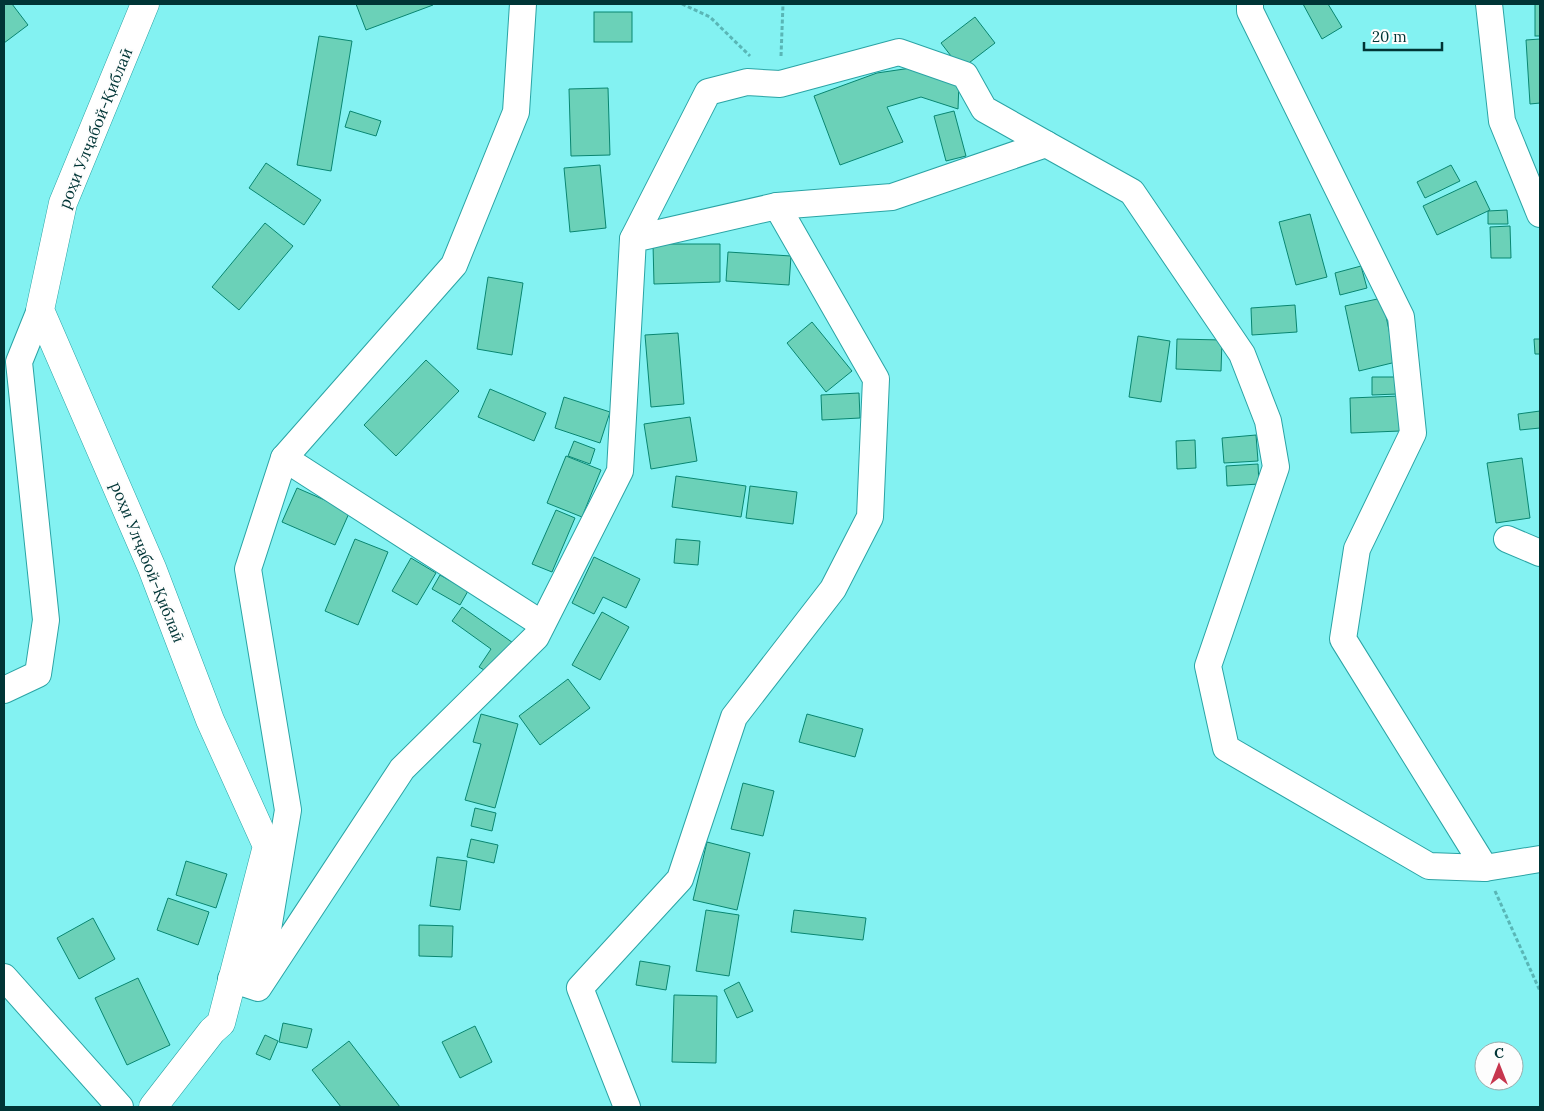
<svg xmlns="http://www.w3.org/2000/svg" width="1544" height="1111" font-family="Lora,serif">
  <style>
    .building { fill: #6bd1b8; stroke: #098671 }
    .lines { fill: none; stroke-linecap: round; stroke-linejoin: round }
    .minor-casing { stroke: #2aa4a5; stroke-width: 28 }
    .tertiary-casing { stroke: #2aa4a5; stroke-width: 29 }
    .path { stroke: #59b6b6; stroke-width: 3; stroke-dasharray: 4 2.5; stroke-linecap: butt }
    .minor { stroke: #fff; stroke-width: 26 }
    .tertiary { stroke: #fff; stroke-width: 28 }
    .labels { text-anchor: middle; stroke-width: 4; stroke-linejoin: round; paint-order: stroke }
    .street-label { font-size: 16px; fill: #003536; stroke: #fdfdfd }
  </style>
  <rect width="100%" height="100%" fill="#83f2f2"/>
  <g class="building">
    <path d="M4,4H12L28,25L4,43Z"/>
    <path d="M356,4H433V5L366,30Z"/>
    <path d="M1303,4H1328L1342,27L1322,39Z"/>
    <rect x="1535" y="4" width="5" height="32"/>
    <rect x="594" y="12" width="38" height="30"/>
    <path d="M975,17L995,43L961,69L941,43Z"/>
    <path d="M319,36L352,41L331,171L297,165Z"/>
    <path d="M1540,39V103L1530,104L1526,40Z"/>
    <path d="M911,68L959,82L958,109L921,97L887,107L903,142L840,165L814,96L877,73Z"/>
    <path d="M608,88L610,155L571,156L569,89Z"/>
    <path d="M350,111L381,121L376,136L345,127Z"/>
    <path d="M954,111L966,156L946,161L934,116Z"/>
    <path d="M266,163L321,200L304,225L249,188Z"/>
    <path d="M600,165L606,228L570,232L564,168Z"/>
    <path d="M1451,165L1460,181L1425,198L1417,182Z"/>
    <path d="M1476,181L1490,210L1437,235L1423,206Z"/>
    <path d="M1507,210L1508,224H1488V211Z"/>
    <path d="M1310,214L1327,277L1296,285L1279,222Z"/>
    <path d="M265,223L293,246L239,310L212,287Z"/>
    <path d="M1510,226L1511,258H1491L1490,227Z"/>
    <path d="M653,244H720V282L654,284Z"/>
    <path d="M728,252L791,256L789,285L726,281Z"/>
    <path d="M1361,266L1367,288L1340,295L1335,273Z"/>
    <path d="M488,277L523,283L512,355L477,349Z"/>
    <path d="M1382,298L1396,362L1359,371L1345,306Z"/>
    <path d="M1295,305L1297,332L1252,335L1251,308Z"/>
    <path d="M812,322L852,371L826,392L787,343Z"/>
    <path d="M678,333L684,404L651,407L645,335Z"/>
    <path d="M1138,336L1170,341L1161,402L1129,397Z"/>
    <path d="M1177,339L1222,340L1221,371L1176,369Z"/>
    <path d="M1534,339H1540V354H1535Z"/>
    <path d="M426,360L459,391L396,456L364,425Z"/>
    <path d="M1372,377H1397V394L1372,395Z"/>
    <path d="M490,389L546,413L534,441L478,417Z"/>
    <path d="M859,393L860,418L822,420L821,395Z"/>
    <path d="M1400,396V431L1351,433L1350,398Z"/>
    <path d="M564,397L610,412L600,443L555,428Z"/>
    <path d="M1540,411V428L1520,430L1518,414Z"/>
    <path d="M690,417L697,461L651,469L644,424Z"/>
    <path d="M1256,435L1258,461L1224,463L1222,438Z"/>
    <path d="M1195,440L1196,468L1177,469L1176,441Z"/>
    <path d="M574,441L595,449L590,464L568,456Z"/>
    <path d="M566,456L601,470L582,517L547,503Z"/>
    <path d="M1522,458L1530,518L1496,523L1487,463Z"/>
    <path d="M1258,464L1259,484L1227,486L1226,466Z"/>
    <path d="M676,476L746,486L741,517L672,507Z"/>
    <path d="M750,486L797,492L793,524L746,518Z"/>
    <path d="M297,488L350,511L335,545L282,522Z"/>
    <path d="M556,510L575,518L552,572L532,564Z"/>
    <path d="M355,539L388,552L358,625L325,611Z"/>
    <path d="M676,539L700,541L698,565L674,563Z"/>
    <path d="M594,557L640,579L626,608L603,597L594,614L572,603Z"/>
    <path d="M411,558L436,573L417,605L392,591Z"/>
    <path d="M440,575L468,591L460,605L432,589Z"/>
    <path d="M462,607L516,645L494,676L479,667L491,649L452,621Z"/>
    <path d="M602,612L629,627L600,680L572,665Z"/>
    <path d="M568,679L590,708L540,745L519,716Z"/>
    <path d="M481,714L518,724L495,808L465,800L481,744L473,742Z"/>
    <path d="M807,714L863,729L855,757L799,742Z"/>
    <path d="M743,783L774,791L763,836L731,829Z"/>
    <path d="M475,808L496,813L492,831L471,826Z"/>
    <path d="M471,839L498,845L494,863L467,857Z"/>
    <path d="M707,842L750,853L737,910L693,900Z"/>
    <path d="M437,857L467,861L460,910L430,906Z"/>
    <path d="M186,861L227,874L216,908L176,895Z"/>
    <path d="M168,898L209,912L198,945L157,930Z"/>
    <path d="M706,910L739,915L729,976L696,971Z"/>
    <path d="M794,910L866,918L863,940L791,932Z"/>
    <path d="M93,918L115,959L79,979L57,938Z"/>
    <path d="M419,925L453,926L452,957L419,956Z"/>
    <path d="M640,961L670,966L666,990L636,985Z"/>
    <path d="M138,978L170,1045L127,1065L95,998Z"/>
    <path d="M739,982L753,1011L737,1018L724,990Z"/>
    <path d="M674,995L717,996L716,1063L672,1062Z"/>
    <path d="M283,1023L312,1029L307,1048L279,1042Z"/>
    <path d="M475,1026L492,1062L460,1078L442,1042Z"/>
    <path d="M265,1035L278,1041L270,1060L256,1054Z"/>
    <path d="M349,1041L400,1107H341L312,1070Z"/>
  </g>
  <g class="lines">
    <g class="minor-casing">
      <g id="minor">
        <path d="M1489,4L1502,121L1540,214"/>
        <path d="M777,206L892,197L1046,144L1132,192L1242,354L1268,421L1276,467L1208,666L1226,748L1429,866L1485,868L1343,639L1357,549L1413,433L1401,317L1250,11V4"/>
        <path d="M633,239L708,92L747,82L780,84L899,52L965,75L984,109L1046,144"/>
        <path d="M284,458L542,624"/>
        <path d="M1507,539L1540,553"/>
        <path d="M4,690L38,674L46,620L19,362L40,310"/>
        <path d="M1485,868L1540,859"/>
        <path d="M4,977L120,1107"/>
        <path d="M260,977L288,810L248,569L284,458L454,265L516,112L523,4"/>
        <path d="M231,979L258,988L402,769L536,637L620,471L633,239L777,206L876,379L870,517L833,589L734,717L680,879L580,988L627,1107"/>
      </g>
    </g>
    <g class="tertiary-casing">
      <path id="tertiary" d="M145,4L63,203L40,310L152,568L210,720L267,846L221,1023L212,1031L153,1107"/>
    </g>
    <g class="path">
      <path d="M682,4L710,17L750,56"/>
      <path d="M781,56L783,4"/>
      <path d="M1495,891L1540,991"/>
    </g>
    <use href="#minor" class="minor"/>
    <use href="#tertiary" class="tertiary"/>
  </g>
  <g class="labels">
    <g class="street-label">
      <text transform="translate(95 128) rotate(-68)" y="6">роҳи Улҷабой-Қиблаӣ</text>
      <text transform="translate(148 562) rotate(68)" y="6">роҳи Улҷабой-Қиблаӣ</text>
    </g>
  </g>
  <rect width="1544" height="1111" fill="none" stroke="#003536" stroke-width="10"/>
  <g transform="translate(1499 1066)"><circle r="24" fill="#fdfdfd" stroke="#98adad"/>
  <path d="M0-4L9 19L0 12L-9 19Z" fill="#c7364e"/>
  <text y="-8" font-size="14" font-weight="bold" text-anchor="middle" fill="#003536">С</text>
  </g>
  <path d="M1364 42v8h78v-8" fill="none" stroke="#003536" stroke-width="2.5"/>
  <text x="1372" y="42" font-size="15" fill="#003536" stroke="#fdfdfd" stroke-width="4" paint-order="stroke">20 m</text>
</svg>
